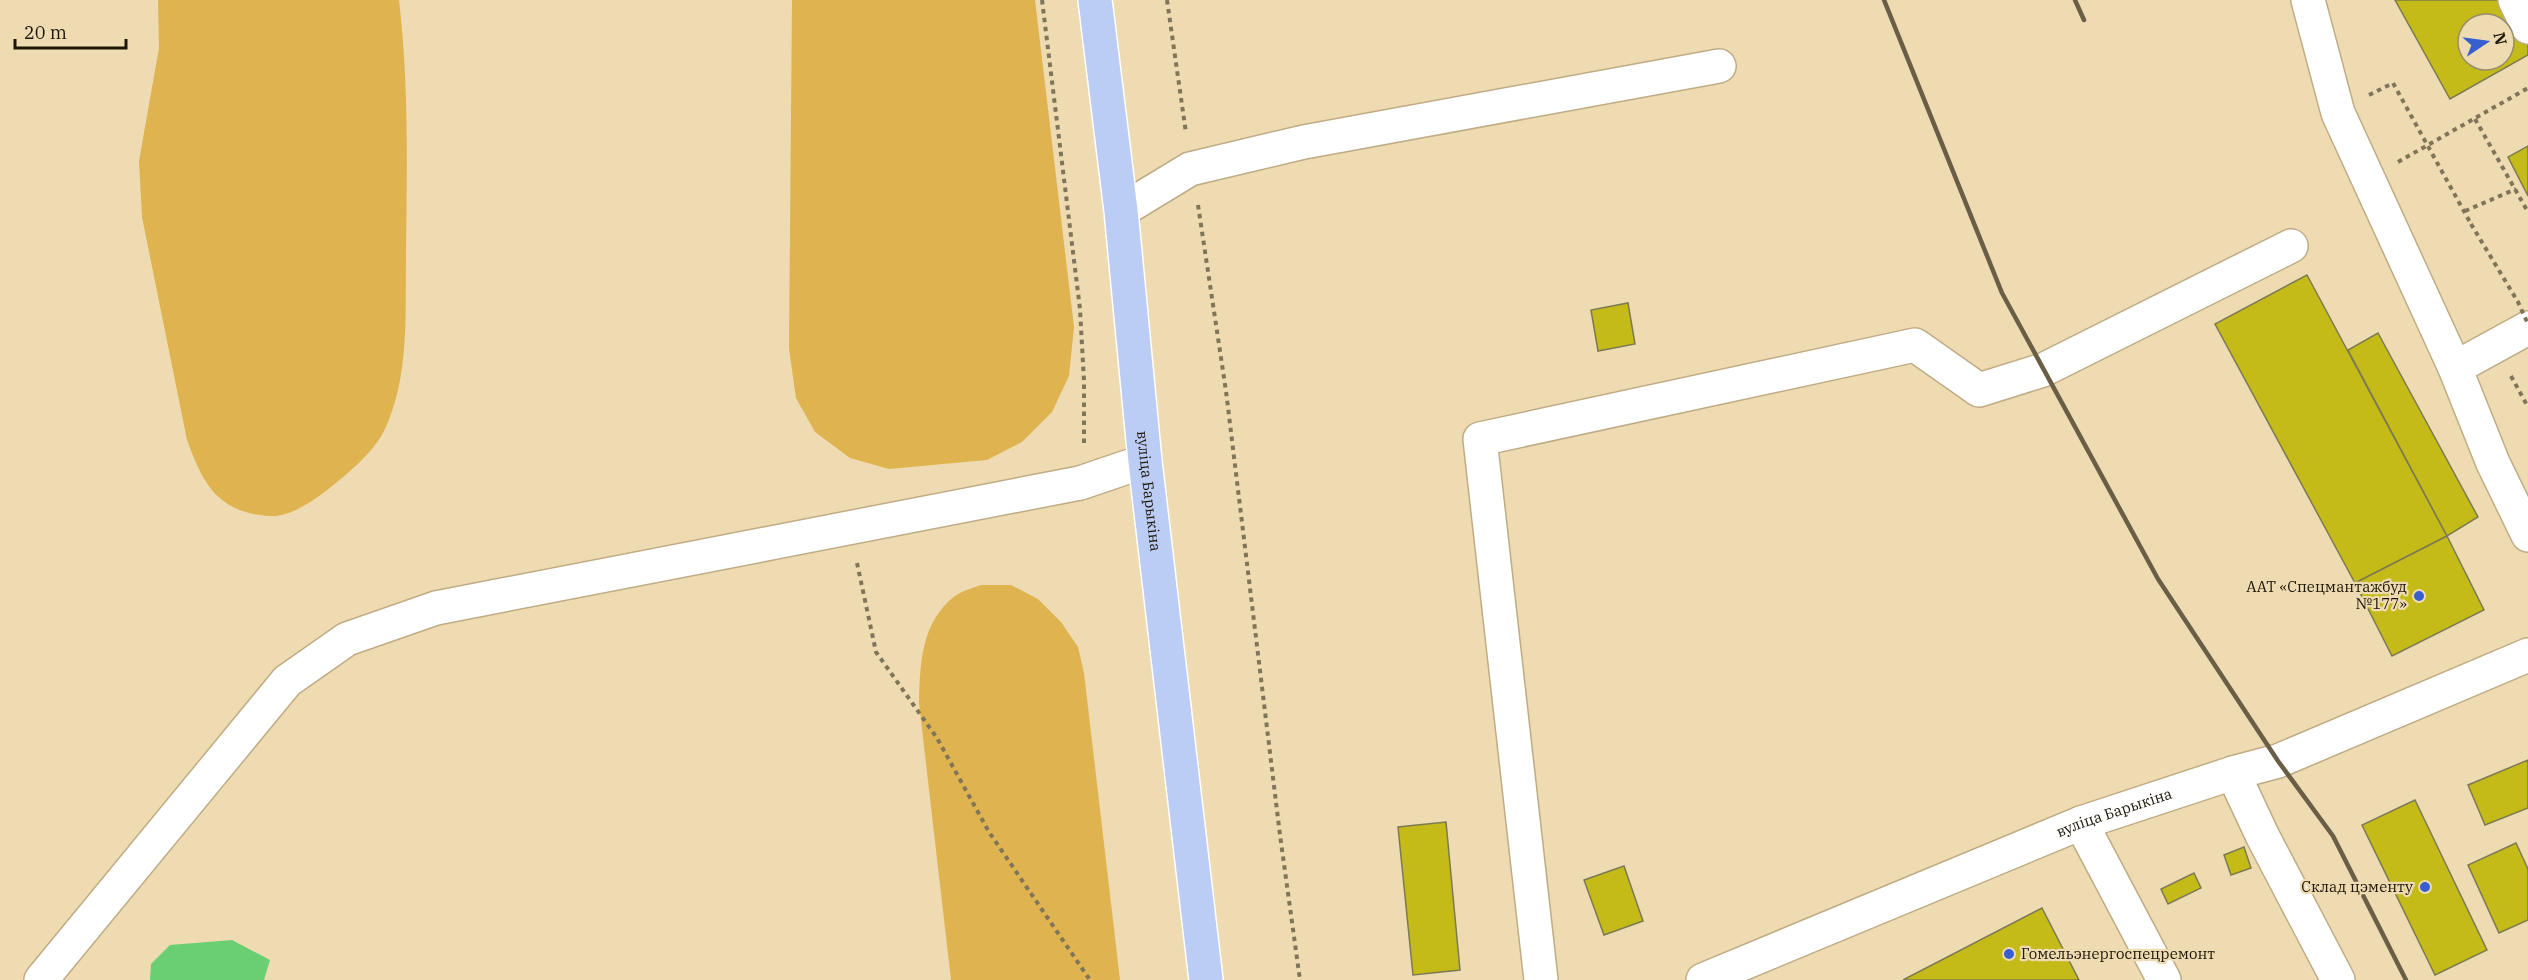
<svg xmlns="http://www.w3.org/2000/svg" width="2528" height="980" font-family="'IBM Plex Serif',serif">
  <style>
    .green { fill: #dfb34f }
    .water { fill: #69cf72 }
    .building { fill: #c4ba18; stroke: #7c7a52; stroke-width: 1.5; fill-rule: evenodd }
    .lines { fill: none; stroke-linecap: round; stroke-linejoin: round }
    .minor-casing { stroke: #bfac85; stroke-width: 36 }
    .major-casing { stroke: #fff; stroke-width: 36 }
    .path { stroke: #817559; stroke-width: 4; stroke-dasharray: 4.5 4.5; stroke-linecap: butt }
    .minor { stroke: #fff; stroke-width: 33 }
    .major { stroke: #bbcdf4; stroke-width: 33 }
    .rail { stroke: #6a5f46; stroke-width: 4.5 }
    .path-bridge { stroke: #817559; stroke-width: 4; stroke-dasharray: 4.5 4.5; stroke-linecap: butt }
    .poi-dot { fill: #375fcf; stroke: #eedbb2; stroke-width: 2 }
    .labels { text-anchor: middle; stroke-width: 4.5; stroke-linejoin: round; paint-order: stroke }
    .street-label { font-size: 15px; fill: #1c1607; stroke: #eedbb2 }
    .poi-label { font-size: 15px; fill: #1c1607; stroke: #eedbb2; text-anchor: end }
  </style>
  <rect width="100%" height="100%" fill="#eedbb2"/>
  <g class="green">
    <path d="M158,0H399C409,85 407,169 406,254C405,311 410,376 385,429C373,454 347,474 326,491C310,503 289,517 270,516C218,513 203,484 187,440L142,217L139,161L159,48Z"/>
    <path d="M792,0H1035L1074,327L1069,376L1052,412L1022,442L987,460L889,469L850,458L815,432L796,398L789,349Z"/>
    <path d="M981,585H1011L1038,599L1061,622L1078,647L1084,673L1120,980H951L919,703C920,664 921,622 955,596C962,591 973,588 981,585Z"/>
  </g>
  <path class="water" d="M232,940L270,960L264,980H150L151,964L170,945Z"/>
  <g class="building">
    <path d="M2395,0H2504L2528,43V55L2450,99ZM2468,24H2504V60H2468Z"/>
    <path d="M2528,146V196L2508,157Z"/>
    <path d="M2307,275L2447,536L2355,583L2215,324Z"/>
    <path d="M1628,303L1635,344L1598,351L1591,310Z"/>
    <path d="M2378,333L2478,517L2447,536L2348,350Z"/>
    <path d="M2447,536L2484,610L2392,656L2355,583Z"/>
    <path d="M2528,760V808L2485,825L2468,785Z"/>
    <path d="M2415,800L2487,950L2435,975L2362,825Z"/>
    <path d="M1446,822L1460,970L1413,975L1398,827Z"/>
    <path d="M2516,843L2528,869V920L2499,933L2468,865Z"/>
    <path d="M2244,847L2251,868L2231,875L2224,855Z"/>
    <path d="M1624,866L1643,921L1604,935L1584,880Z"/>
    <path d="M2194,873L2201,888L2168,904L2161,889Z"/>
    <path d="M2042,908L2079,980H1903Z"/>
  </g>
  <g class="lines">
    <g class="minor-casing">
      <g id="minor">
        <path d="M2308,0L2338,113L2455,368L2493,463L2528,535"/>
        <path d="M2515,0L2528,27"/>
        <path d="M1121,211L1190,169L1304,142L1719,66"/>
        <path d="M2455,368L2528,328"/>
        <path d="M2233,773L2263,837L2338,980"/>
        <path d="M2081,823L2164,980"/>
        <path d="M41,980L287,681L347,639L436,608L1080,483L1145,461"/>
        <path d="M1541,980L1480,439L1915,345L1979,390L2043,370L2291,246"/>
        <path id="s1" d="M1703,980L2081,823L2233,773L2278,761L2528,655"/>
      </g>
    </g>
    <g class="major-casing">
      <g id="major">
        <path id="s2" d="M1095,0L1121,211L1145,461L1206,980"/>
      </g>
    </g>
    <g class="path">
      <path d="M1042,0L1080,309L1084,381V444"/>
      <path d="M1167,0L1186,133"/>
      <path d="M2369,95L2393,83L2471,224"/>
      <path d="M2475,119L2528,212"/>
      <path d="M2398,162L2528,88"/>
      <path d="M1198,205L1226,391L1280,835L1300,980"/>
      <path d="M2465,211L2516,189"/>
      <path d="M2511,376L2528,407"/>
      <path d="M857,563L876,652L937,738L989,832L1090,980"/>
    </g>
    <use href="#minor" class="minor"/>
    <use href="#major" class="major"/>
    <g class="rail">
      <path d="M1884,0L2002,293L2158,579L2278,761L2333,836L2406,980"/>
      <path d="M2075,0L2084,20"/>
    </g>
    <path class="path-bridge" d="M2471,224L2518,302L2528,324"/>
  </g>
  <g class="poi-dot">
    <circle cx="2419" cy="596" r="6"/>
    <circle cx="2425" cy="887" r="6"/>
    <circle cx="2009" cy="954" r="6"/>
  </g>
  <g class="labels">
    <g class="street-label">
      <text dy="5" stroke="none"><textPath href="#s2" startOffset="494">вуліца Барыкіна</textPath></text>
      <text dy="5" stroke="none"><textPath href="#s1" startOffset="444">вуліца Барыкіна</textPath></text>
    </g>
    <g class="poi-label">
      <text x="2407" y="592">ААТ «Спецмантажбуд<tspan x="2407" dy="17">№177»</tspan></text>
      <text x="2413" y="892">Склад цэменту</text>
      <text x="2021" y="959" text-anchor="start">Гомельэнергоспецремонт</text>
    </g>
  </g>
  <g transform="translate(2486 42) rotate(77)"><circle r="28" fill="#eedbb2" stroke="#9a8c6e" stroke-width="1.5"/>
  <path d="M0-4.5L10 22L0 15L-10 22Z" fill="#375fcf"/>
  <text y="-9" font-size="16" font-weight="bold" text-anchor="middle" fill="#1c1607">N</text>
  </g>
  <path d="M15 39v9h111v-9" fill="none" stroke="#1c1607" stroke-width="3"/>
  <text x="24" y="39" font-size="18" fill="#1c1607" stroke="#eedbb2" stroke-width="4.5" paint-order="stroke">20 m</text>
</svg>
